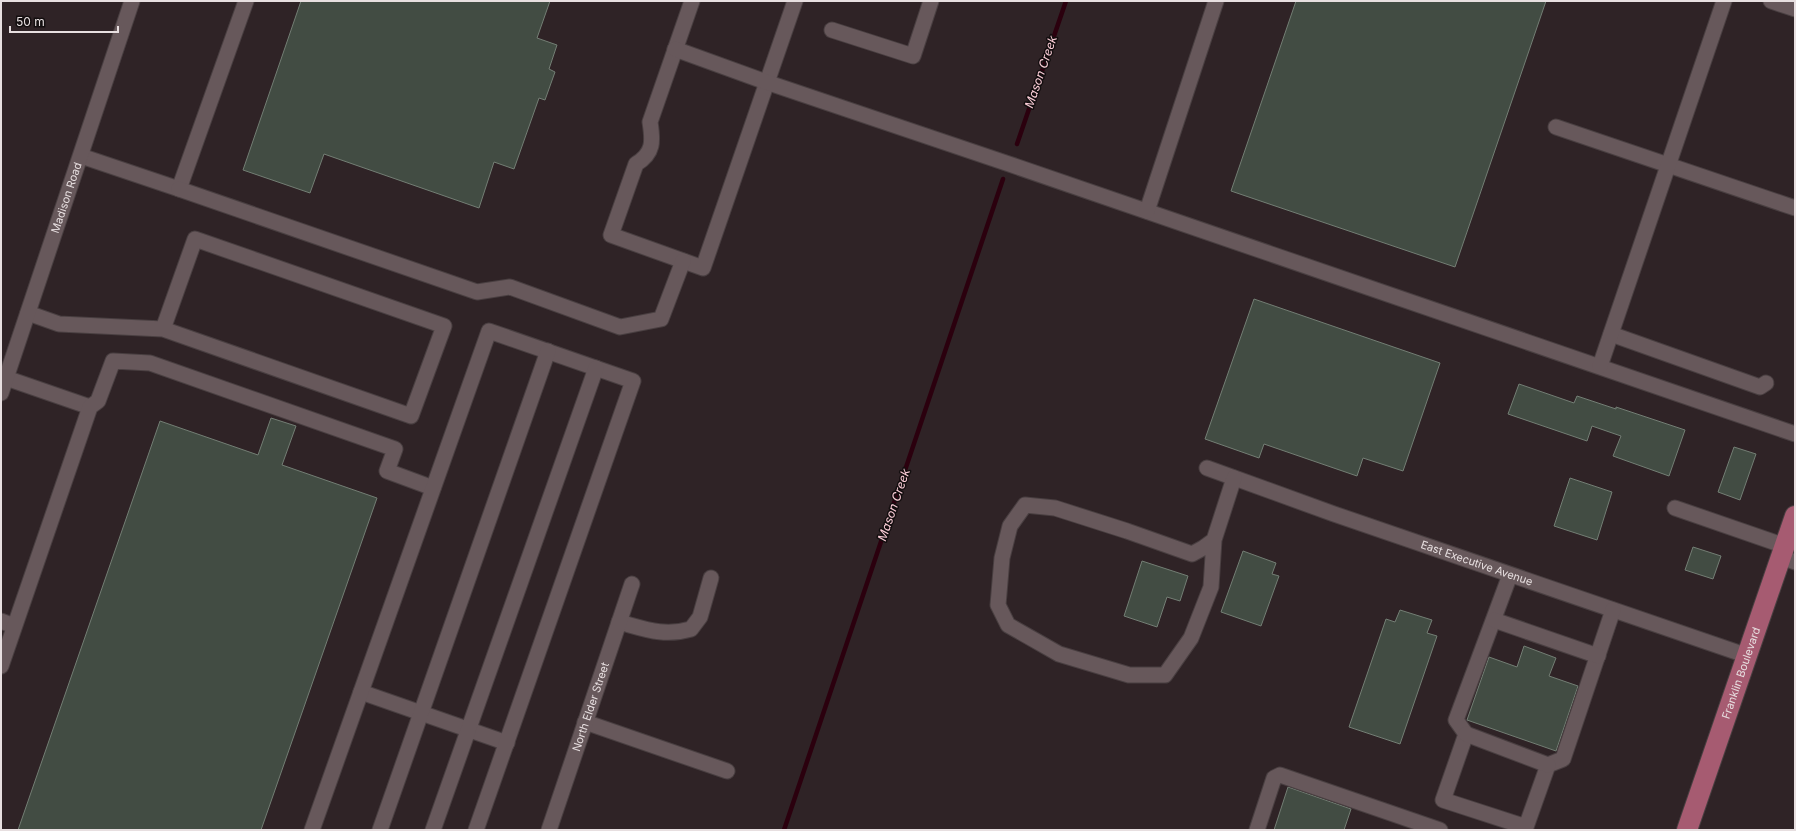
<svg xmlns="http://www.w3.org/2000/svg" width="1796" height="831" font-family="Inter,sans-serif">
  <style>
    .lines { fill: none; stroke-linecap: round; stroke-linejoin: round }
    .stream { stroke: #2b000e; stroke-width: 4.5 }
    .building { fill: #424c43; stroke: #737e74 }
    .minor-casing { stroke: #493f41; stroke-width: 17 }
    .major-casing { stroke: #493f41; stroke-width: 22 }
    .minor { stroke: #67585b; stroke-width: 15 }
    .major { stroke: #a65b71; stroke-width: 20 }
    .labels { text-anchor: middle; stroke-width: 3; stroke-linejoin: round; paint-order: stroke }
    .street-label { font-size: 11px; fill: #e7dfe0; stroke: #130e0f }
    .water-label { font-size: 12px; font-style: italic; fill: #fcced8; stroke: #130e0f }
  </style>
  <rect width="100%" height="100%" fill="#2f2326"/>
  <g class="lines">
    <g class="stream">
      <path d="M1017,144L1066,1"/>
      <path d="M784,830L1003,179"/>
    </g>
  </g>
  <g class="building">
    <path d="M301,1H550L537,38L557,45L549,69L555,72L545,100L539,98L514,169L494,162L479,208L324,154L310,193L243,170Z"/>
    <path d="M1296,1H1546L1455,267L1231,191Z"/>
    <path d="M1254,299L1440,363L1403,471L1363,458L1357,476L1264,444L1259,458L1205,439Z"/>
    <path d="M1519,384L1574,403L1577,396L1616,409V407L1685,430L1669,476L1613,456L1621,436L1592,426L1587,441L1508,414Z"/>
    <path d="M271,418L296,426L282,465L377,498L261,830H18L160,421L258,455Z"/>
    <path d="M1734,447L1756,454L1740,500L1718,492Z"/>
    <path d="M1570,478L1612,492L1597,540L1554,526Z"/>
    <path d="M1693,547L1721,556L1713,579L1685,570Z"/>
    <path d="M1243,551L1276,563L1272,574L1279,576L1261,626L1221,612Z"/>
    <path d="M1142,561L1188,576L1180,601L1167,597L1157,627L1124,616Z"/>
    <path d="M1400,610L1432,620L1427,633L1437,636L1400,744L1349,727L1386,619L1395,622Z"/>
    <path d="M1524,646L1556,658L1549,676L1578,686L1556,751L1467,720L1489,657L1517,667Z"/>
    <path d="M1288,787L1351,809L1344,830H1274Z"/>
  </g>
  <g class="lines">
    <g class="minor-casing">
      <g id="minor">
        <path d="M692,1L650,122C653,141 654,153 636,164L611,235L703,268L795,1"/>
        <path d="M1771,1L1795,9"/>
        <path d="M832,30L913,56L931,1"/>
        <path d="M675,49L766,82L1009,164L1795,434"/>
        <path d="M1556,127L1795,208"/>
        <path d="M81,156L179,189L246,1"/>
        <path d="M179,189L477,292L510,287L620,327L661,319L683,261"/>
        <path d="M1147,211L1216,1"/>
        <path d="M28,313L59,324L163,329L411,416L444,326L195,239L163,329"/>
        <path d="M1611,334L1760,387L1766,383"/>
        <path d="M1600,366L1724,1"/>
        <path d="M6,378L90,407"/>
        <path id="s1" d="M1,393L132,1"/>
        <path id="s2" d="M1207,468L1334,514L1748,656"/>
        <path d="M1675,508L1785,546"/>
        <path d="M1214,540L1211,587L1191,638L1165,675H1129L1059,654L1008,625L998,605L1002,558L1010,526L1025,505L1055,508L1127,531L1192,554L1203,548L1214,540L1234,478"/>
        <path d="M1781,557L1795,562"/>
        <path d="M1510,575L1456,720L1466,734L1443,800L1526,827L1548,765L1563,759L1613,610"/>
        <path d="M1494,620L1598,656"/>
        <path d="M1,621L14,626"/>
        <path d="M619,622C645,629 664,637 691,629L700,617L711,578"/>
        <path d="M1,666L90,407L98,401L113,361L150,363L395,449L387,471L433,488"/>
        <path d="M361,692L507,743"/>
        <path d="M585,722L727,771"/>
        <path d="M1466,734L1548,765"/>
        <path d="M312,830L489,331L633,381L476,830"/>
        <path d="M380,830L548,351"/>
        <path d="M433,830L596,368"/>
        <path id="s3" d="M549,830L632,584"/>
        <path d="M1257,830L1274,778L1280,775L1440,830"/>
      </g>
    </g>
    <g class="major-casing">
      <g id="major">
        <path id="s4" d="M1687,830L1795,516"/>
      </g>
    </g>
    <use href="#minor" class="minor"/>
    <use href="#major" class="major"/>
  </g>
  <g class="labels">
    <g class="street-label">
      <text dy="4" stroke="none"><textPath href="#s1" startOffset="206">Madison Road</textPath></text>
      <text dy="4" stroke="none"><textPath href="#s2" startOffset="286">East Executive Avenue</textPath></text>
      <text dy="4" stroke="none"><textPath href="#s4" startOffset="166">Franklin Boulevard</textPath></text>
      <text dy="4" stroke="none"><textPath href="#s3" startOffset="130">North Elder Street</textPath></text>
    </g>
    <g class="water-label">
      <text transform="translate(1041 72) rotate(-71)" y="4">Mason Creek</text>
      <text transform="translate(894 505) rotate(-71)" y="4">Mason Creek</text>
    </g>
  </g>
  <rect width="1796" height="831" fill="none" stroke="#e7dfe0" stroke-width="4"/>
  <path d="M10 26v6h108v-6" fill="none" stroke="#e7dfe0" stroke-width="2"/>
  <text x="16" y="26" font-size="12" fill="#e7dfe0" stroke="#130e0f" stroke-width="3" paint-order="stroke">50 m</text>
</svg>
